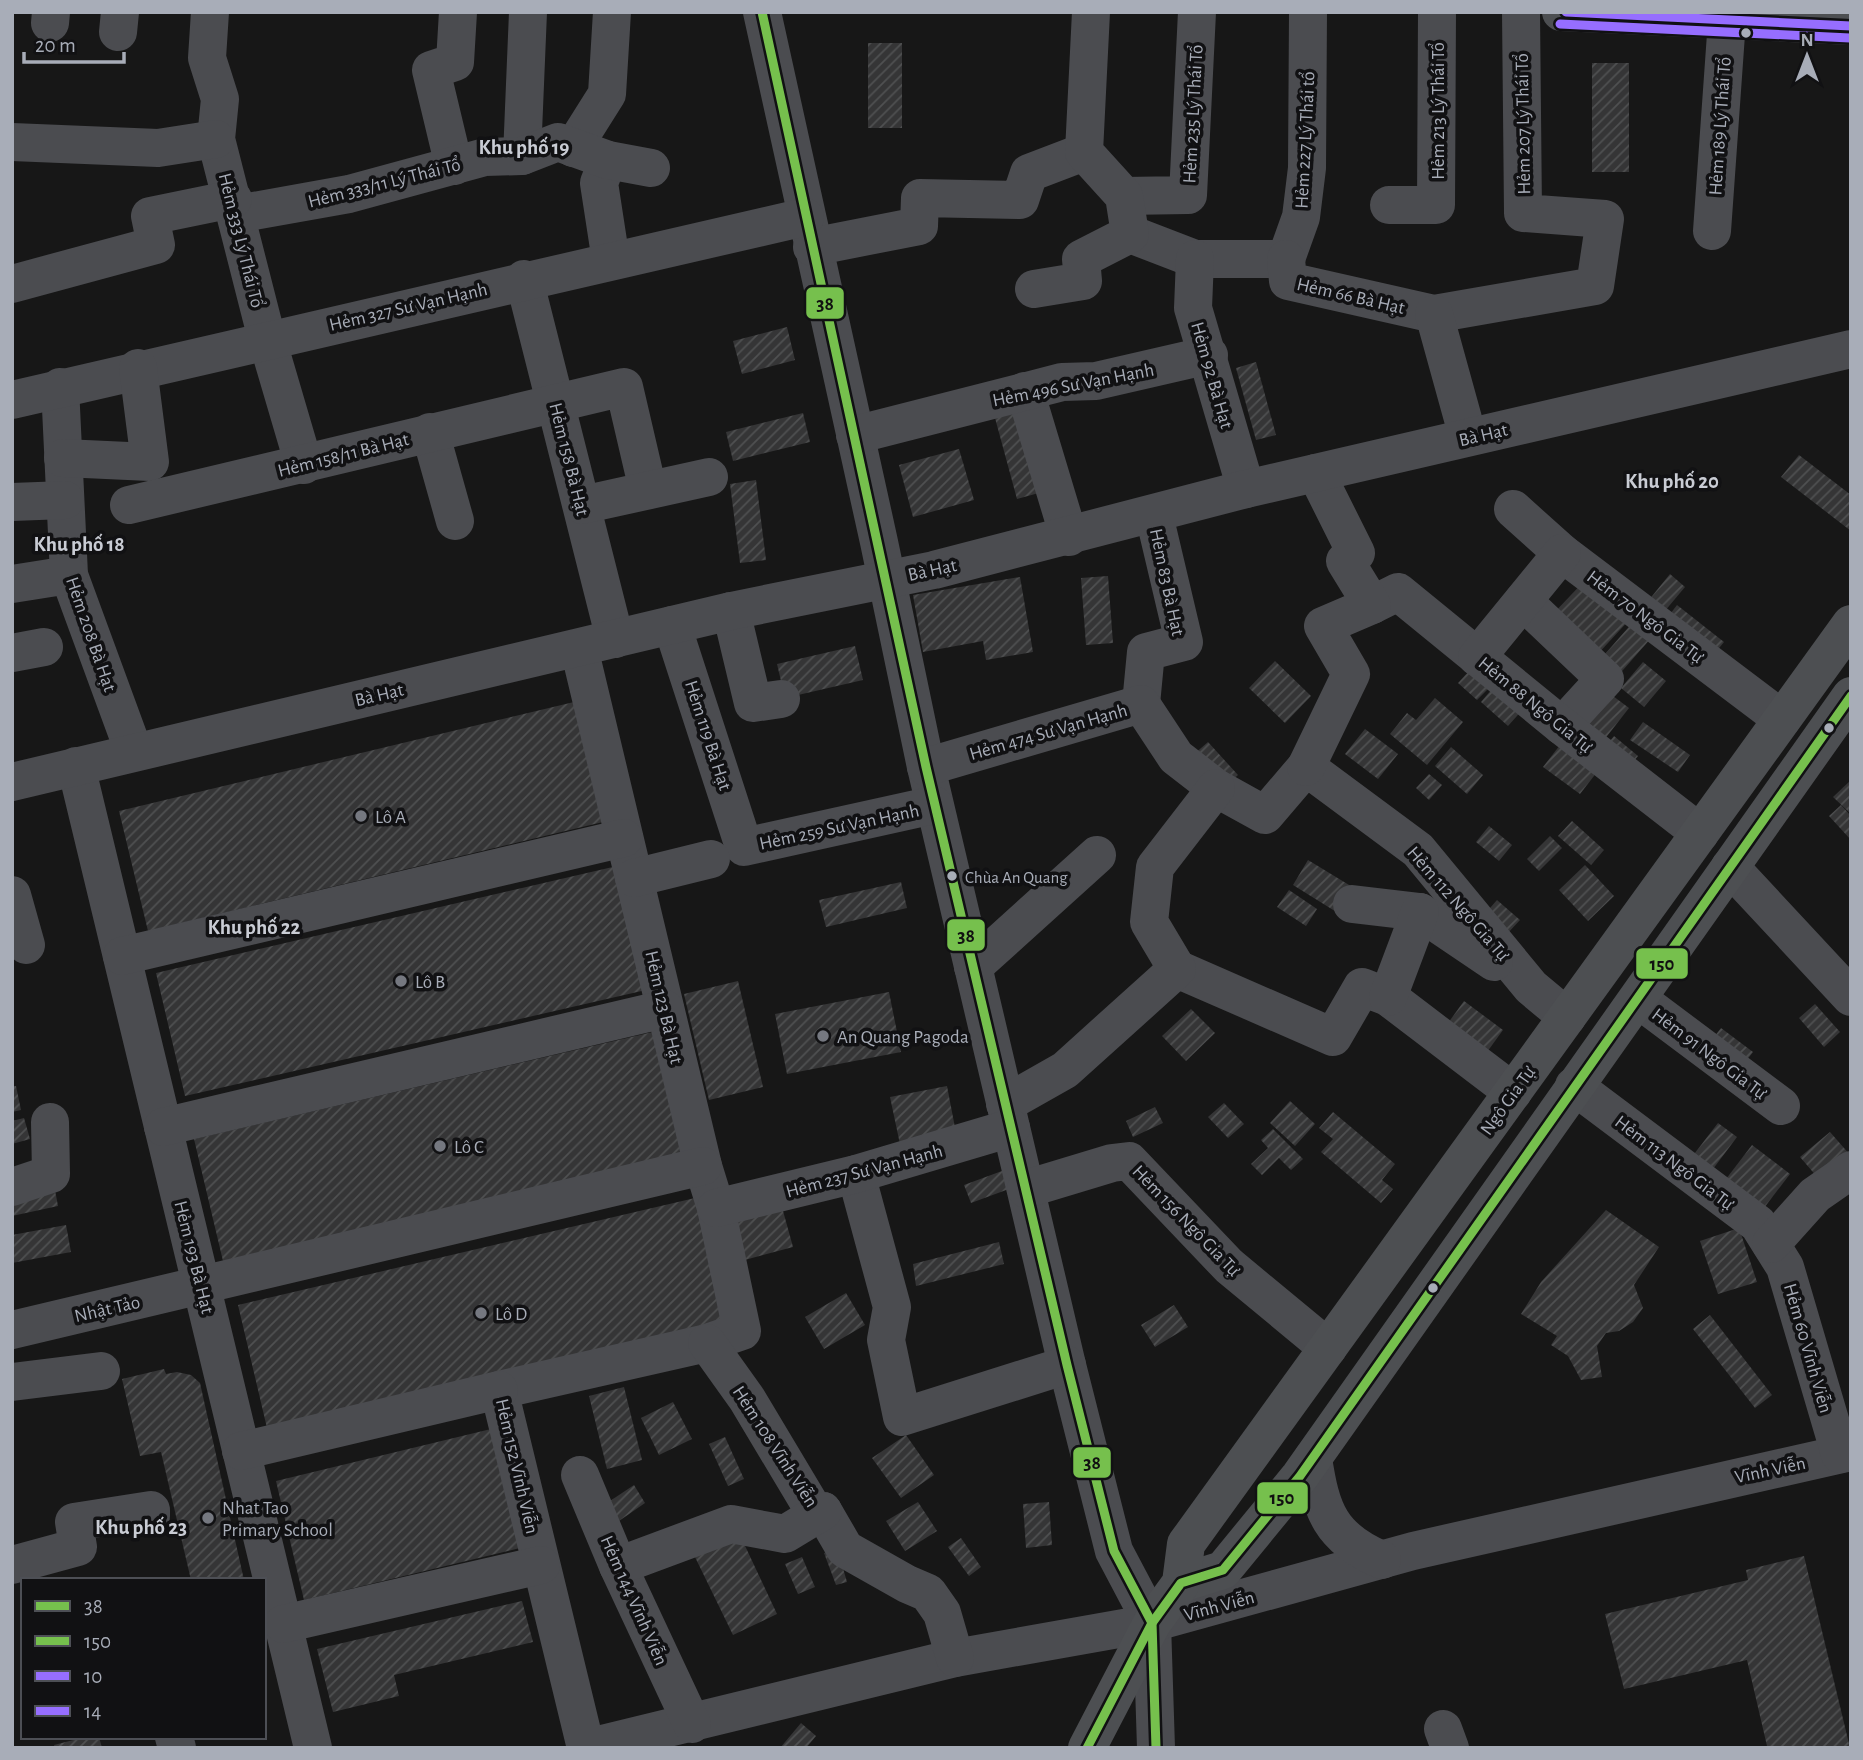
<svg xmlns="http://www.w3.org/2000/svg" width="1863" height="1760" font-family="'Alegreya Sans',sans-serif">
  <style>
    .building { fill: url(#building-hatch) }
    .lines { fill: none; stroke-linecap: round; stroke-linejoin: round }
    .minor { stroke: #4b4c50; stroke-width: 38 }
    .major { stroke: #4d4f52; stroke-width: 38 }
    .bus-1-casing { stroke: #111113; stroke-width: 14 }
    .bus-2-casing { stroke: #111113; stroke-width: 14 }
    .bus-3-casing { stroke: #111113; stroke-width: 14 }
    .bus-4-casing { stroke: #111113; stroke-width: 14 }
    .bus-1 { stroke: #76c04d; stroke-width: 9 }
    .bus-2 { stroke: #76c04d; stroke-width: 9 }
    .bus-3 { stroke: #966eff; stroke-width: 9 }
    .bus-4 { stroke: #966eff; stroke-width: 9 }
    .bus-dot { fill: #a8adb8; stroke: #111113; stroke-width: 2.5 }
    .poi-dot { fill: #757880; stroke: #111113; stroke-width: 2.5 }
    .labels { text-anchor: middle; stroke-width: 7; stroke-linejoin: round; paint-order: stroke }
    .bus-label { font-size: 17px; fill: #a8adb8; stroke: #111113; text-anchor: start }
    .street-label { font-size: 19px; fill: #a8adb8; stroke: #111113 }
    .poi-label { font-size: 19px; fill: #a8adb8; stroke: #111113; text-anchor: start }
    .neighbourhood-label { font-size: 21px; font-weight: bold; fill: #c9ccd4; stroke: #111113 }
    .line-badge { stroke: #111113; stroke-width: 2.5 }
    .pale-badge-label { font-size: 19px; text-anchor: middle; font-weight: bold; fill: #111 }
  </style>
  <defs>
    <pattern id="building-hatch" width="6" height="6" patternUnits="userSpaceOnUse" patternTransform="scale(1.75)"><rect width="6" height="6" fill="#353536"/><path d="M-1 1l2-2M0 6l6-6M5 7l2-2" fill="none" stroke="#4f5051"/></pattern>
  </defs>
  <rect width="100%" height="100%" fill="#171717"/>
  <g class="building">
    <rect x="868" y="43" width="34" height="85"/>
    <rect x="1592" y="63" width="37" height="109"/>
    <path d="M787,327L795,360L742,374L733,341Z"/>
    <path d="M1256,362L1276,435L1256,440L1236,368Z"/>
    <path d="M1024,410L1046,491L1017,499L995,418Z"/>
    <path d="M803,413L810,442L733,461L726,432Z"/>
    <path d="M959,449L974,500L913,517L899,465Z"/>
    <path d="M1799,455L1851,495V531L1781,477Z"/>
    <path d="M756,480L766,560L740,563L730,484Z"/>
    <path d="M1670,574L1685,587L1659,618L1644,606Z"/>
    <path d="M1108,576L1113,643L1086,645L1081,578Z"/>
    <path d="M1020,577L1033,652L986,660L983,641L923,652L913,595Z"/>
    <path d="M1588,577L1631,618L1596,656L1552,615Z"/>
    <path d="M1677,605L1724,642L1711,658L1664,622Z"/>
    <path d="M1634,621L1652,637L1616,678L1598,662Z"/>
    <path d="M855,646L863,680L785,698L777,664Z"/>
    <path d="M1275,661L1311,696L1285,723L1249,688Z"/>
    <path d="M1643,662L1666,681L1644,707L1621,688Z"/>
    <path d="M1470,670L1489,688L1477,700L1458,683Z"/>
    <path d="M1497,683L1525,707L1508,726L1481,702Z"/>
    <path d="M1605,690L1629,708L1597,749L1573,731Z"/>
    <path d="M1435,698L1463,722L1427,765L1390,734L1407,713L1416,720Z"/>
    <path d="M574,702L603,822L148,931L119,811Z"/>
    <path d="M1643,722L1690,755L1678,772L1630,740Z"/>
    <path d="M1365,729L1398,754L1378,779L1345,754Z"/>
    <path d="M1567,736L1604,763L1580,794L1543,767Z"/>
    <path d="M1614,736L1638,756L1624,773L1600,753Z"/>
    <path d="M1208,742L1238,775L1223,788L1193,755Z"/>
    <path d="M1451,747L1483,775L1467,794L1435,766Z"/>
    <path d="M1429,774L1442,785L1429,800L1416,788Z"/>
    <path d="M1851,780V814L1833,797Z"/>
    <path d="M1841,805L1851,816V840L1829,816Z"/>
    <path d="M1572,821L1604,850L1591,865L1558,836Z"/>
    <path d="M1489,826L1512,845L1499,861L1476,842Z"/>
    <path d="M1550,836L1562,848L1539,871L1527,859Z"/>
    <path d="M1308,860L1354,888L1338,913L1293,885Z"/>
    <path d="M1585,865L1614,896L1588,921L1559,890Z"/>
    <path d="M617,866L646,990L185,1096L156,973Z"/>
    <path d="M901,882L907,908L826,927L819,900Z"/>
    <path d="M1289,890L1317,909L1306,926L1277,907Z"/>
    <path d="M1497,900L1520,920L1506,935L1483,916Z"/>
    <path d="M738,981L763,1087L709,1100L684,994Z"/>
    <path d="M889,992L901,1052L787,1074L775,1014Z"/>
    <path d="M1464,1001L1503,1030L1482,1059L1443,1030Z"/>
    <path d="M1815,1004L1840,1032L1824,1047L1799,1018Z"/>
    <path d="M1191,1009L1215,1033L1186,1061L1162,1036Z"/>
    <path d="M1721,1028L1753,1052L1743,1065L1711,1041Z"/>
    <path d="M657,1031L686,1152L223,1261L194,1139Z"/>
    <path d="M12,1086H16L21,1110L12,1112Z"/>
    <path d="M947,1086L957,1138L901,1149L890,1097Z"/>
    <path d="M1290,1101L1315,1124L1295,1146L1270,1123Z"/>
    <path d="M1224,1103L1244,1124L1228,1138L1208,1117Z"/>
    <path d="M1155,1107L1163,1123L1133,1137L1126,1121Z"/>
    <path d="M1333,1112L1395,1164L1382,1180L1393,1189L1381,1203L1321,1152L1333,1139L1319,1128Z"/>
    <path d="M24,1118L30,1139L12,1144V1121Z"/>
    <path d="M1718,1123L1737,1137L1707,1177L1688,1162Z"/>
    <path d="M1273,1129L1303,1159L1291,1170L1279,1158L1262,1175L1251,1164L1268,1148L1261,1140Z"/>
    <path d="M1830,1132L1851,1156L1824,1185L1800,1157Z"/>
    <path d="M1752,1145L1790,1174L1764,1208L1726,1179Z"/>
    <path d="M1010,1168L1017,1186L971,1203L964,1185Z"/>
    <path d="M54,1185L58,1206L12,1216V1194Z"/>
    <path d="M695,1198L724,1321L267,1428L238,1305Z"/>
    <path d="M780,1200L793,1247L741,1261L729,1214Z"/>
    <path d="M1606,1210L1659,1247L1634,1285L1643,1308L1633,1322L1619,1331L1606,1333L1597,1346L1602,1377L1581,1380L1568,1356L1551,1345L1557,1336L1521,1314L1541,1282Z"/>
    <path d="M66,1225L71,1252L12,1263V1235Z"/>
    <path d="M1739,1228L1757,1282L1718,1294L1700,1241Z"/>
    <path d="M999,1242L1004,1264L916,1286L913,1264Z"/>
    <path d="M846,1293L865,1325L824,1349L805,1317Z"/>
    <path d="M1174,1305L1188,1327L1155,1347L1141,1325Z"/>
    <path d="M1710,1315L1772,1395L1755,1408L1693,1329Z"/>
    <path d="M164,1369L166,1374L177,1372L191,1375L200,1383L244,1580H191L161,1452L140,1456L122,1379Z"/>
    <path d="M624,1387L642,1460L607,1469L589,1396Z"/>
    <path d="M673,1402L692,1439L659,1455L641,1418Z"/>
    <path d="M491,1429L520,1548L304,1600L276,1481Z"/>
    <path d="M906,1435L934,1475L901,1498L872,1458Z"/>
    <path d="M725,1437L744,1479L728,1486L709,1444Z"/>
    <path d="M634,1485L645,1503L619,1521L607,1503Z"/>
    <path d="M918,1502L937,1531L905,1551L886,1521Z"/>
    <path d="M1049,1502L1052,1545L1026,1548L1023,1504Z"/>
    <path d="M739,1533L777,1614L733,1635L694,1555Z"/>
    <path d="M961,1538L981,1567L969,1576L948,1547Z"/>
    <path d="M837,1548L847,1582L836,1585L824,1553Z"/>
    <path d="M1804,1556L1850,1748H1763L1767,1746L1747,1660L1624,1689L1605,1614L1748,1580L1746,1570Z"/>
    <path d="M802,1557L815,1587L798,1594L785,1564Z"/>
    <path d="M522,1601L533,1642L394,1675L399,1696L333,1712L317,1649Z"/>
    <path d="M801,1723L816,1736L806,1748H780Z"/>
    <path d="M85,1737H99L102,1748H55L54,1745Z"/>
  </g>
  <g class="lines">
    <g class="minor">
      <path d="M210,12L207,58L220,99L216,139L267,339L304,465"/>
      <path d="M762,12L879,542L926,767L1067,1365L1114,1551L1152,1623L1156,1748"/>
      <path d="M50,23L51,12"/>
      <path d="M118,32L120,12"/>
      <path d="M12,142L158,148L216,139"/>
      <path d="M573,148L607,94L612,12"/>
      <path d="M522,156L528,12"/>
      <path d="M608,160L599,183L611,261"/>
      <path d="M454,166L431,70L455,62L458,12"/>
      <path d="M1124,196L1188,195L1197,12"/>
      <path d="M1389,205H1436L1437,12"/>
      <path d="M237,214L349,194L485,157L522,156L558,142L608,160L651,168"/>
      <path d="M1712,231L1727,20"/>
      <path d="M1130,234L1195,259H1286L1301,217L1307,168L1308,12"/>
      <path d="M812,247L919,226L920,198L1020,200L1029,173L1084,152"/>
      <path d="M1195,259L1193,308L1246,489"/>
      <path d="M1286,259L1288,281L1434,314L1595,286L1605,219L1523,213L1521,12"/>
      <path d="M524,279L615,639"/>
      <path d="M12,284L156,245L150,216L233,199"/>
      <path d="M1034,289L1083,281L1081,259L1130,234L1124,196L1084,152L1091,12"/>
      <path d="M1434,314L1468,437"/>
      <path d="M60,387L69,575L134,752"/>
      <path d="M1025,391L1069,537"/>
      <path d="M12,400L805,217"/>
      <path d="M430,432L455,521"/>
      <path d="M855,435L1062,382L1096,381L1209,355"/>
      <path d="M63,458L150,462L138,368"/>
      <path d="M12,502L65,500"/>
      <path d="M129,505L624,387L648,490"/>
      <path d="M582,505L709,477"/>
      <path d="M1513,509L1562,553L1782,719"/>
      <path d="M12,584L69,575"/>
      <path d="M1523,601L1605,679L1562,726"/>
      <path d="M1372,605L1398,592L1562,726L1700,833"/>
      <path d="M731,611L753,703L781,699"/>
      <path d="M672,625L744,847L934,805"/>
      <path d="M579,648L703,1166L716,1208L742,1331L707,1343L499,1390L586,1748L955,1658L1152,1623L1413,1551L1851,1452"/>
      <path d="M12,653L44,647"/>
      <path d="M1477,657L1562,553"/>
      <path d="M1141,704L1146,652L1184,642L1154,515"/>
      <path d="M76,766L313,1748"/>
      <path d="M926,767L1141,704L1176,757L1216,788L1265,815L1306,767L1418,850L1531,987L1567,1017"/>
      <path d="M1306,767L1351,674L1323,626L1372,605L1345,561L1356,553L1316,473"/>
      <path d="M12,782L731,611L934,570L1246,489L1851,349"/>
      <path d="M1730,867L1851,997"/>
      <path d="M634,878L711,859"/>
      <path d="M12,895L26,945"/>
      <path d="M1352,904L1420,912L1494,962"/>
      <path d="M122,956L624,838"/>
      <path d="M973,967L1097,855"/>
      <path d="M1177,969L1333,1037L1362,987L1388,997L1513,1092"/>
      <path d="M1388,997L1420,912"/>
      <path d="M1638,999L1781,1106"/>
      <path d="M1574,1086L1758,1224L1785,1267L1840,1454"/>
      <path d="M1005,1104L1065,1070L1177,969L1149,922L1155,867L1216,788"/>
      <path d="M163,1127L665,1009"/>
      <path d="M856,1174L892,1307L886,1340L902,1417L1067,1365"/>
      <path d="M12,1187L51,1174L50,1122"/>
      <path d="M1026,1189L1112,1163L1129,1161L1229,1266L1328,1348"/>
      <path d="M716,1208L856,1174L1011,1128"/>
      <path d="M1771,1244L1815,1195L1851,1170"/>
      <path d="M12,1330L703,1166"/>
      <path d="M707,1343L747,1399L814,1511H823L845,1549L907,1584L928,1593L942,1613L955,1658"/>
      <path d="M12,1382L101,1371"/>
      <path d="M241,1451L499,1390"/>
      <path d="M1313,1458C1321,1511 1330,1538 1382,1560"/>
      <path d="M580,1475L618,1566L692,1724"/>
      <path d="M12,1565L78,1547L74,1522L151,1510V1516"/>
      <path d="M618,1566L731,1524L785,1534L823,1511"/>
      <path d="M283,1624L541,1565"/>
      <path d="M1443,1729L1450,1748"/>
      <path d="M174,1737L177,1748"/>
    </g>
    <g class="major">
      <path d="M1561,12L1851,26"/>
      <path d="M1181,1583L1223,1570L1300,1476L1851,696"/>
      <path d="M1087,1748L1152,1623L1181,1583L1186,1544L1851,624"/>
    </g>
    <g class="bus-1-casing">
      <path id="bus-1" d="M762,12L926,767L1067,1365L1114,1551L1152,1623L1156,1748"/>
    </g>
    <g class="bus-2-casing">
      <path id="bus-2" d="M1087,1748L1152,1623L1181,1583L1223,1570L1300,1476L1851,696"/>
    </g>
    <g class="bus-3-casing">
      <path id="bus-3" d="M1566,12L1851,26"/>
    </g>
    <g class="bus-4-casing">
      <path id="bus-4" d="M1560,24L1850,38"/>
    </g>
    <use href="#bus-1" class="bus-1"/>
    <use href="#bus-2" class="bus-2"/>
    <use href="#bus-3" class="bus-3"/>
    <use href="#bus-4" class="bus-4"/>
  </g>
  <g class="bus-dot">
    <circle cx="1746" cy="33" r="6"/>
    <circle cx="1829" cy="728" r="6"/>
    <circle cx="952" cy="876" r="6"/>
    <circle cx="1433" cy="1288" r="6"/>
  </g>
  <g class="poi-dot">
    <circle cx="361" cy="816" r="7"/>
    <circle cx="401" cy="981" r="7"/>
    <circle cx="823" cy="1036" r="7"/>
    <circle cx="440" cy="1146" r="7"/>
    <circle cx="481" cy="1313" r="7"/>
    <circle cx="208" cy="1518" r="7"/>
  </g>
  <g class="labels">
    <g class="bus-label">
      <text x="965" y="883">Chùa An Quang</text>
    </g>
    <g class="street-label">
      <text transform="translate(1437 111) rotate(-90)" y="7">Hẻm 213 Lý Thái Tổ</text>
      <text transform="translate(1192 114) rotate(-87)" y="7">Hẻm 235 Lý Thái Tổ</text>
      <text transform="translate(1522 124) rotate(-91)" y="7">Hẻm 207 Lý Thái Tổ</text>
      <text transform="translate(1719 126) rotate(-86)" y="7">Hẻm 189 Lý Thái Tổ</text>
      <text transform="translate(1304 140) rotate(-87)" y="7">Hẻm 227 Lý Thái tổ</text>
      <text transform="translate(384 182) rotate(-14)" y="7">Hẻm 333/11 Lý Thái Tổ</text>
      <text transform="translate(242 240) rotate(76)" y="7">Hẻm 333 Lý Thái Tổ</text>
      <text transform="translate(1351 295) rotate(13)" y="7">Hẻm 66 Bà Hạt</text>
      <text transform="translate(408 306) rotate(-13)" y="7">Hẻm 327 Sư Vạn Hạnh</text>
      <text transform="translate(1213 375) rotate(74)" y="7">Hẻm 92 Bà Hạt</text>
      <text transform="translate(1073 384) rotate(-11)" y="7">Hẻm 496 Sư Vạn Hạnh</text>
      <text transform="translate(1483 434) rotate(-13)" y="7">Bà Hạt</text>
      <text transform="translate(343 454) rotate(-14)" y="7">Hẻm 158/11 Bà Hạt</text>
      <text transform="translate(570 459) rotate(76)" y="7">Hẻm 158 Bà Hạt</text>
      <text transform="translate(932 569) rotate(-12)" y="7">Bà Hạt</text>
      <text transform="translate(1168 582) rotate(78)" y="7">Hẻm 83 Bà Hạt</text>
      <text transform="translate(1646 616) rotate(37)" y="7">Hẻm 70 Ngô Gia Tự</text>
      <text transform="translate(92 634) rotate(71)" y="7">Hẻm 208 Bà Hạt</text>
      <text transform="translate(379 694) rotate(-13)" y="7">Bà Hạt</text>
      <text transform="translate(1536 704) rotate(39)" y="7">Hẻm 88 Ngô Gia Tự</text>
      <text transform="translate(1048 731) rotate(-16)" y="7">Hẻm 474 Sư Vạn Hạnh</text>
      <text transform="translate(709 735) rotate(72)" y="7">Hẻm 119 Bà Hạt</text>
      <text transform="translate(839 826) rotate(-12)" y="7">Hẻm 259 Sư Vạn Hạnh</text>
      <text transform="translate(1459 903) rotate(49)" y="7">Hẻm 112 Ngô Gia Tự</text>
      <text transform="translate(665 1007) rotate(77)" y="7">Hẻm 123 Bà Hạt</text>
      <text transform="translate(1710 1053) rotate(37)" y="7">Hẻm 91 Ngô Gia Tự</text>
      <text transform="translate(1507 1100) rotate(-54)" y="7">Ngô Gia Tự</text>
      <text transform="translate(1675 1162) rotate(37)" y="7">Hẻm 113 Ngô Gia Tự</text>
      <text transform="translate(864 1170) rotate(-15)" y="7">Hẻm 237 Sư Vạn Hạnh</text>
      <text transform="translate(1187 1220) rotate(46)" y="7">Hẻm 156 Ngô Gia Tự</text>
      <text transform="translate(195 1257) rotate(76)" y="7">Hẻm 193 Bà Hạt</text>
      <text transform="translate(107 1308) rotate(-13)" y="7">Nhật Tảo</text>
      <text transform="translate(1809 1348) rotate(74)" y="7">Hẻm 60 Vĩnh Viễn</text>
      <text transform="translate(776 1446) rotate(57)" y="7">Hẻm 108 Vĩnh Viễn</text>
      <text transform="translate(518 1466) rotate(77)" y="7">Hẻm 152 Vĩnh Viễn</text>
      <text transform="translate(1770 1469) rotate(-12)" y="7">Vĩnh Viễn</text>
      <text transform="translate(635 1600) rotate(66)" y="7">Hẻm 144 Vĩnh Viễn</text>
      <text transform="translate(1219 1605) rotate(-15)" y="7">Vĩnh Viễn</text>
    </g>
    <g class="poi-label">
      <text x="375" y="823">Lô A</text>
      <text x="415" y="988">Lô B</text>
      <text x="837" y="1043">An Quang Pagoda</text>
      <text x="454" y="1153">Lô C</text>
      <text x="495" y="1320">Lô D</text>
      <text x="222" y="1514">Nhat Tao<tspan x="222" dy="22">Primary School</tspan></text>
    </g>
    <g class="neighbourhood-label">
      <text x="524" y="154">Khu phố 19</text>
      <text x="1672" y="488">Khu phố 20</text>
      <text x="79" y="551">Khu phố 18</text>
      <text x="254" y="934">Khu phố 22</text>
      <text x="141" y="1534">Khu phố 23</text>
    </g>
  </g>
  <g class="line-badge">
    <rect x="805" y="286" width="40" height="34" rx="7" fill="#76c04d"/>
    <rect x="946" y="918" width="40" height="34" rx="7" fill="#76c04d"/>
    <rect x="1635" y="947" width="54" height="33" rx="7" fill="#76c04d"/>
    <rect x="1072" y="1446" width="40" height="33" rx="7" fill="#76c04d"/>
    <rect x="1256" y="1481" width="53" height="34" rx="7" fill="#76c04d"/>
  </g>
  <g class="pale-badge-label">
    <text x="825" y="310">38</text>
    <text x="966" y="942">38</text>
    <text x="1662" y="970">150</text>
    <text x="1092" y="1469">38</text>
    <text x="1282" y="1504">150</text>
  </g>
  <rect width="1863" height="1760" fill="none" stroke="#a8adb8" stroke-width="28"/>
  <rect x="21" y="1578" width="245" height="161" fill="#111113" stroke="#4d4f55" stroke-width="2"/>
  <rect x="35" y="1601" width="35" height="10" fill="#76c04d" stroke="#4d4f55" stroke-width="2"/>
  <text x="84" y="1613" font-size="21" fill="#a8adb8">38</text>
  <rect x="35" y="1636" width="35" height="10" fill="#76c04d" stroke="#4d4f55" stroke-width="2"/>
  <text x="84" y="1648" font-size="21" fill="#a8adb8">150</text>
  <rect x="35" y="1671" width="35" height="10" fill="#966eff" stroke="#4d4f55" stroke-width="2"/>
  <text x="84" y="1683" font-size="21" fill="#a8adb8">10</text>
  <rect x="35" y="1706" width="35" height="10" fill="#966eff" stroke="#4d4f55" stroke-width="2"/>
  <text x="84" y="1718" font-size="21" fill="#a8adb8">14</text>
  <g transform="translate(1807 56)" stroke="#111113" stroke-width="5" paint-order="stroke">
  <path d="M0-5L12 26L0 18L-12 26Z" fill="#a8adb8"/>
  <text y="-10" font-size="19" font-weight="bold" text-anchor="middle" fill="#a8adb8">N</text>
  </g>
  <path d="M24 52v10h100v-10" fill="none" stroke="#a8adb8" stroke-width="3.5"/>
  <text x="35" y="52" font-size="21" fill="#a8adb8" stroke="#111113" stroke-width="5" paint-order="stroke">20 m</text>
</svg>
